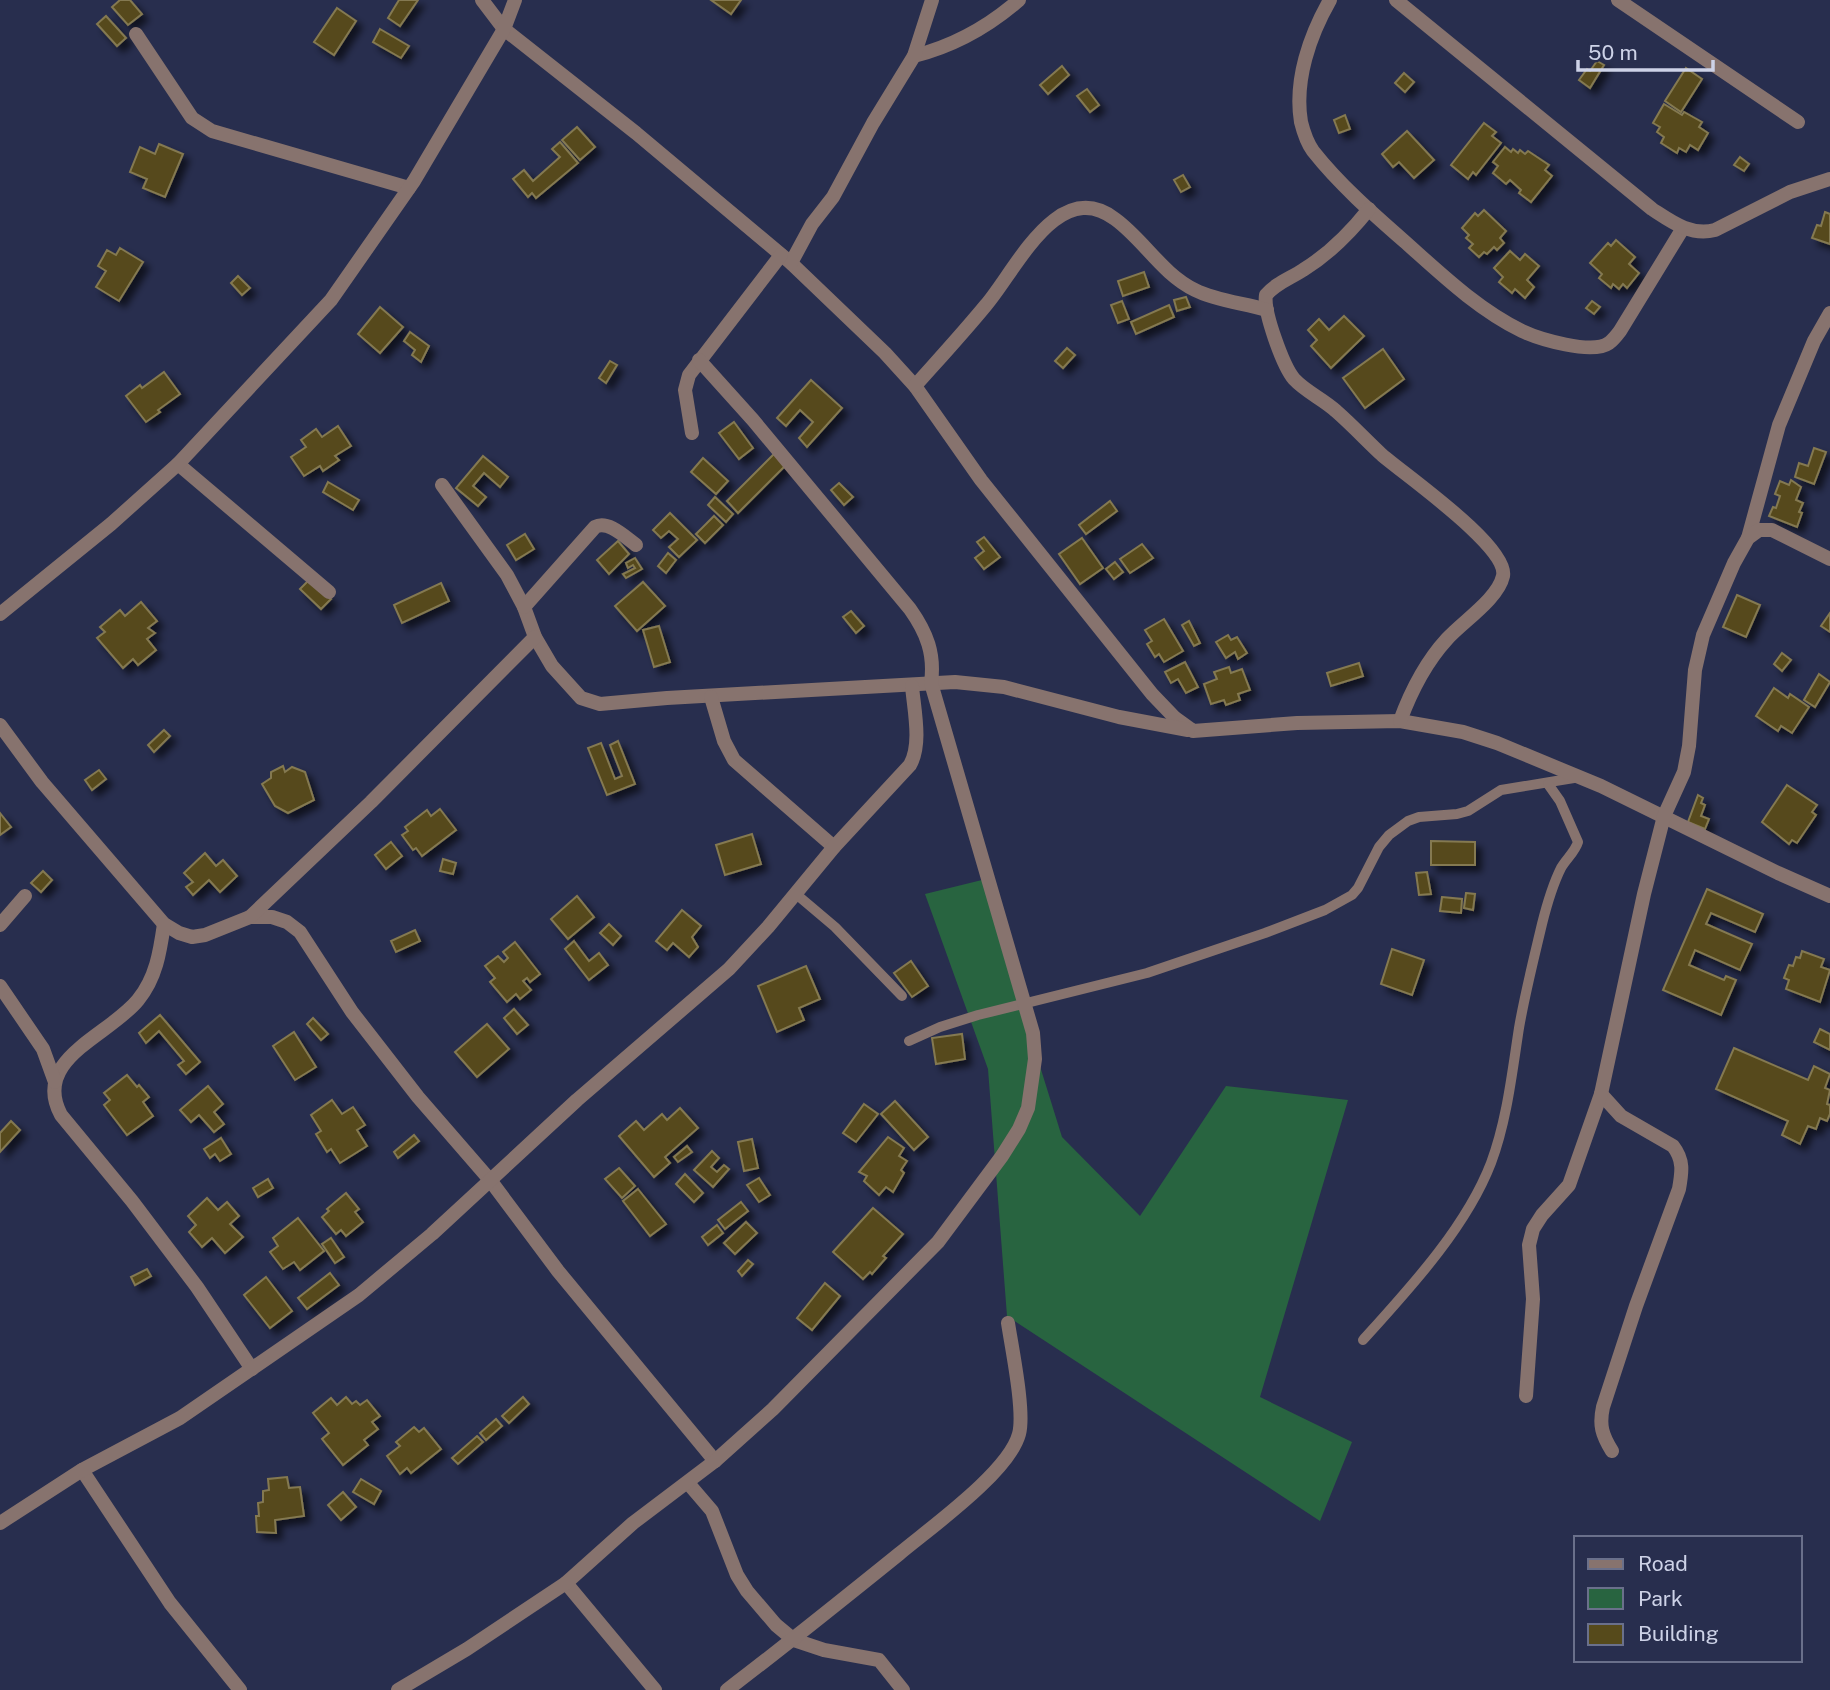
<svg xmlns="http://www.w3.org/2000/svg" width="1830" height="1690" font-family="'Public Sans',sans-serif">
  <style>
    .green { fill: #286440 }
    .building { fill: #564a1b; stroke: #847951; stroke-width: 2; filter: url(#shadow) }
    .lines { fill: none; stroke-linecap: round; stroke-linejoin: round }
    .service { stroke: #87736e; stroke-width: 10 }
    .minor { stroke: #87736e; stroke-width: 14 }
    .tertiary { stroke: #87736e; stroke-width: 14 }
  </style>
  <defs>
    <filter id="shadow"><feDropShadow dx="6" dy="6" stdDeviation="3.5" flood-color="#0009"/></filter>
  </defs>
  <rect width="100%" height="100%" fill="#282e4e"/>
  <path class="green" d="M982,880L1062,1137L1140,1216L1226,1086L1348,1100L1260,1397L1352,1442L1320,1521L1007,1316L988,1069L925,894Z"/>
  <g class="building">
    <path d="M120,0H130L142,14L128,25L112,7Z"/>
    <path d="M399,0H418L400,26L388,18Z"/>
    <path d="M711,0H741L731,14Z"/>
    <path d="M337,8L356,21L334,55L314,42Z"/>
    <path d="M106,16L126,38L117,46L97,24Z"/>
    <path d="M380,29L409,46L401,58L373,42Z"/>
    <path d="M1597,61L1604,65L1590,88L1579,80L1587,69L1590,71Z"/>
    <path d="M1062,66L1069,75L1048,94L1040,85Z"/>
    <path d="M1686,68L1702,79L1681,112L1665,101Z"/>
    <path d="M1404,73L1414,82L1405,92L1395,83Z"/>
    <path d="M1087,89L1099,105L1090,112L1077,96Z"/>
    <path d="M1664,104L1682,115L1684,112L1702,122L1699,127L1708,133L1698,150L1690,145L1686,152L1679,148L1677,153L1661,143L1664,137L1657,132L1660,127L1653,123Z"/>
    <path d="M1345,115L1350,129L1339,133L1334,120Z"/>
    <path d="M1484,123L1496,132L1492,136L1501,143L1476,175L1473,172L1468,179L1451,165Z"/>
    <path d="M577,127L595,147L580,160L562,140Z"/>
    <path d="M1407,131L1434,160L1414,178L1399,162L1393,167L1382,154Z"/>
    <path d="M560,142L578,163L536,198L532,193L528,197L513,179L524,170L533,181L560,157L552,149Z"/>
    <path d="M159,144L183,154L165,197L143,188L147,179L130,172L140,147L155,154Z"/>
    <path d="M1505,147L1511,152L1513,149L1518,153L1520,150L1525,154L1528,151L1549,165L1545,170L1552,176L1531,202L1519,193L1521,190L1510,180L1506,184L1493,173L1498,166L1493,162Z"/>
    <path d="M1740,157L1749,164L1744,171L1734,165Z"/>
    <path d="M1183,175L1190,187L1181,192L1174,180Z"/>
    <path d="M1484,210L1506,231L1500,238L1504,243L1497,250L1494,247L1487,254L1484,252L1479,257L1469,248L1473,244L1466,238L1469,235L1462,228L1475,213L1478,216Z"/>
    <path d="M1825,212L1830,214V244L1812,238L1817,225L1821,226Z"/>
    <path d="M1616,240L1635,257L1629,264L1639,273L1627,288L1623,284L1619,289L1613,284L1611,288L1599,278L1602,274L1590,263L1608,243L1611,246Z"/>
    <path d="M120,248L143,262L119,301L96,287L106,271L98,266L107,250L116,255Z"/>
    <path d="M1510,251L1520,260L1525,254L1539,266L1527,280L1534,287L1525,298L1515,289L1512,293L1499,282L1503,277L1494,268Z"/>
    <path d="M1144,272L1149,287L1123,296L1118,281Z"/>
    <path d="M238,276L250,288L242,295L231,283Z"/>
    <path d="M1186,297L1190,307L1177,311L1174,300Z"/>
    <path d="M1122,301L1129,319L1118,323L1111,305Z"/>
    <path d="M1592,301L1600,307L1594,314L1586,308Z"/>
    <path d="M1169,305L1174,317L1136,334L1131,322Z"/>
    <path d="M380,307L403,327L380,353L358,334Z"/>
    <path d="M1344,316L1364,336L1331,368L1311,346L1317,340L1308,330L1319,319L1329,330Z"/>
    <path d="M410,332L429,346L421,362L412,355L415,350L404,341Z"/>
    <path d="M1067,348L1075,355L1063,368L1055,361Z"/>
    <path d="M1383,349L1404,379L1365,408L1343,378Z"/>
    <path d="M610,361L617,365L606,383L599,378Z"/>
    <path d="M164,372L180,394L158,410L160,412L146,422L126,396L140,385L142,388Z"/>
    <path d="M811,380L842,408L807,447L799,438L813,422L800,410L786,426L777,418Z"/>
    <path d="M734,422L753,448L739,459L719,433Z"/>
    <path d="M338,426L351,446L335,456L339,460L323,471L320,466L304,476L291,457L306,447L301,440L316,429L322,437Z"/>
    <path d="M1814,448L1826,452L1814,484L1795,477L1799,463L1808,466Z"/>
    <path d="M776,452L787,464L738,513L727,501Z"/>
    <path d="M483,456L508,477L500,487L484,473L473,486L486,497L478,506L456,488Z"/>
    <path d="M703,458L728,481L716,494L691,472Z"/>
    <path d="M1791,480L1801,487L1796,500L1803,503L1799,512L1802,513L1797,527L1769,516L1773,507L1776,508L1780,496L1775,494L1780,481L1789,485Z"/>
    <path d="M328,482L359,500L353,510L323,492Z"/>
    <path d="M839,483L853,497L844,505L831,490Z"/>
    <path d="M715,497L733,514L726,522L708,505Z"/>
    <path d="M1110,501L1117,511L1086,534L1079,525Z"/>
    <path d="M670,513L697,540L679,557L669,547L678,539L669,531L661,538L653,530Z"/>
    <path d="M714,516L723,525L705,543L696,534Z"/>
    <path d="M525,534L534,549L516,560L507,545Z"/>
    <path d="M984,537L1000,557L984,569L975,558L984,551L977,542Z"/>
    <path d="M1082,538L1103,568L1080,584L1059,554Z"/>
    <path d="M618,541L629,554L609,574L597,560Z"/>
    <path d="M1142,544L1153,558L1130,573L1120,559Z"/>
    <path d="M668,553L676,560L666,573L658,566Z"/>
    <path d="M635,558L642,569L626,578L623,574L635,568L633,565L628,568L626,563Z"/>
    <path d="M1115,562L1123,572L1114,579L1106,569Z"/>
    <path d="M310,579L331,599L321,609L300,589Z"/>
    <path d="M643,582L665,606L637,631L615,606Z"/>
    <path d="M441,583L449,601L402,623L394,605Z"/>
    <path d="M1737,595L1760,605L1746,637L1723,627Z"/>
    <path d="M141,602L157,621L148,628L155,633L147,639L156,650L138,665L133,659L123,668L97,638L105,632L100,627L120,610L125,616Z"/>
    <path d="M851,611L864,626L856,633L843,617Z"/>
    <path d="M1830,613V632L1821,626Z"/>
    <path d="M1164,619L1183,651L1164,662L1159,654L1155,657L1147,644L1152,641L1145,630Z"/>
    <path d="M1189,621L1200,643L1194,646L1182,625Z"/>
    <path d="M659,626L670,662L654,667L643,630Z"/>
    <path d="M1228,635L1231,640L1237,637L1247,653L1238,659L1235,652L1226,658L1216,642Z"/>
    <path d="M1782,653L1791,660L1782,671L1774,664Z"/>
    <path d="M1185,662L1198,687L1186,693L1178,679L1171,683L1165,672Z"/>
    <path d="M1359,663L1363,676L1331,686L1327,673Z"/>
    <path d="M1229,667L1231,673L1242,669L1250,690L1238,694L1240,700L1226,705L1224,700L1211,704L1204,684L1217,679L1214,672Z"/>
    <path d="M1819,674L1830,682L1815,707L1804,700Z"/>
    <path d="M1774,688L1788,698L1790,694L1809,707L1792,733L1781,726L1778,731L1756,716Z"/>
    <path d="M164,730L170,736L154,752L148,745Z"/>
    <path d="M618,741L635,784L607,795L588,748L601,743L615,779L622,776L610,745Z"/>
    <path d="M283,766L285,772L292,767L305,772L314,800L288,813L275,806L262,784L271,778V772Z"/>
    <path d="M99,770L106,779L92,790L85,780Z"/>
    <path d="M1787,785L1817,805L1812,812L1816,815L1797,843L1792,840L1789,844L1762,822Z"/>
    <path d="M1698,795L1703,798L1701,803L1705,805L1701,816L1709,819L1705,829L1688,822Z"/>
    <path d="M440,809L456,830L422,856L416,848L413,850L402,835L408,831L405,827L427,810L431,816Z"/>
    <path d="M0,813L11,827L0,835Z"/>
    <path d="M752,834L761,864L725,875L716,845Z"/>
    <path d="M1431,841L1475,842V865H1431Z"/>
    <path d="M391,842L402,856L386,869L375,855Z"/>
    <path d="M205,853L216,866L223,860L237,876L220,892L209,880L193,895L186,887L193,882L184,873Z"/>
    <path d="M443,859L456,863L453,874L440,871Z"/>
    <path d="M43,871L52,880L41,892L31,883Z"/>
    <path d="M1427,872L1431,894L1419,895L1416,873Z"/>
    <path d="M1707,889L1763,914L1755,932L1711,913L1706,924L1752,944L1740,970L1695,950L1689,965L1724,980L1726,976L1736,980L1721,1015L1663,990Z"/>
    <path d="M1466,893L1475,894L1473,910L1464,908Z"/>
    <path d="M577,896L594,917L568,939L551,919Z"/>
    <path d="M1442,897L1462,899L1461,913L1440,911Z"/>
    <path d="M682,910L701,926L692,937L698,947L689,957L673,943L667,950L656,941Z"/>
    <path d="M609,924L621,936L613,945L600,933Z"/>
    <path d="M415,930L420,941L396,952L391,941Z"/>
    <path d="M574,941L589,961L599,953L608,965L589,980L565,949Z"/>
    <path d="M515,942L540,974L530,982L527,978L523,981L531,990L520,999L516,994L507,1002L490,982L495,978L485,966L498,956L504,962L508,958L503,952Z"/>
    <path d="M1392,949L1424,960L1412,995L1381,984Z"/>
    <path d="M1802,951L1824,959L1821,967L1830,970L1820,1002L1786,989L1789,980L1784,978L1789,965L1793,966L1796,957L1800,958Z"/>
    <path d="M911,961L928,986L912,997L894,973Z"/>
    <path d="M806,966L820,999L799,1008L804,1020L777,1032L758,986Z"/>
    <path d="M514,1009L528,1025L517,1034L504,1018Z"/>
    <path d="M160,1015L200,1062L186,1074L178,1065L184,1061L159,1031L146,1043L139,1033Z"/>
    <path d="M313,1018L328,1034L321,1040L307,1024Z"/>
    <path d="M487,1024L509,1049L477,1077L455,1052Z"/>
    <path d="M1820,1029L1830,1034V1050L1814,1042Z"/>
    <path d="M294,1032L316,1067L295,1080L273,1046Z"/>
    <path d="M962,1034L965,1059L936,1064L932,1038Z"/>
    <path d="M1734,1048L1808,1080L1814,1066L1830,1074L1825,1088L1830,1090L1827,1104L1830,1105V1114L1827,1121L1820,1118L1816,1129L1808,1126L1800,1144L1782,1135L1788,1121L1716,1089Z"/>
    <path d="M127,1075L137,1087L139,1085L149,1097L143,1102L153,1116L127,1135L104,1105L110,1100L104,1093Z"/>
    <path d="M208,1086L223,1104L214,1112L224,1124L214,1132L199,1115L191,1122L180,1110Z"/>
    <path d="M332,1100L342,1114L353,1107L365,1125L357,1130L367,1146L340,1163L331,1149L327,1152L316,1134L321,1131L311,1115Z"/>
    <path d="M895,1101L928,1137L914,1150L881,1114Z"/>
    <path d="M864,1104L878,1114L856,1142L843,1133Z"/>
    <path d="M680,1108L698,1128L665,1157L670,1163L654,1177L619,1136L636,1121L644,1130L662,1114L667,1120Z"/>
    <path d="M11,1121L20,1130L0,1152V1133Z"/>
    <path d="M414,1135L419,1141L398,1158L394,1152Z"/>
    <path d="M888,1137L904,1148L899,1156L907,1161L901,1170L904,1173L893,1192L886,1187L879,1195L864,1181L867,1176L859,1172Z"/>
    <path d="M221,1138L231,1154L220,1161L215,1154L210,1158L204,1149Z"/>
    <path d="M752,1139L758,1168L744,1171L738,1142Z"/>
    <path d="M687,1146L692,1152L678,1162L674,1157Z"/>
    <path d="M712,1151L719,1158L711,1167L717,1172L724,1165L729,1169L713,1187L694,1170Z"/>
    <path d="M619,1168L635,1186L622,1198L605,1179Z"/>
    <path d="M685,1174L703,1193L694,1202L676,1184Z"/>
    <path d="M759,1178L770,1195L759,1202L747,1185Z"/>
    <path d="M268,1179L273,1188L258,1197L253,1188Z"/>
    <path d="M638,1189L666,1224L650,1236L623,1201Z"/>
    <path d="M346,1193L359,1209L355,1212L363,1222L346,1236L341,1230L336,1234L322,1217L329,1211L327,1209Z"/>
    <path d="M207,1198L218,1210L227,1202L239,1216L230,1224L243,1237L225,1253L212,1238L202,1247L189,1232L196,1225L188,1216Z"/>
    <path d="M741,1202L748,1211L725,1229L718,1220Z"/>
    <path d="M873,1208L903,1234L883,1256L886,1258L872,1274L870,1272L863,1279L833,1252Z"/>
    <path d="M298,1218L324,1251L300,1270L294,1262L283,1269L270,1252L278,1246L273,1238Z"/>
    <path d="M746,1222L757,1233L735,1254L724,1243Z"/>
    <path d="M717,1225L723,1233L708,1245L702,1237Z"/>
    <path d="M331,1238L344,1257L335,1263L322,1244Z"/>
    <path d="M748,1260L753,1264L742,1276L738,1271Z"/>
    <path d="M147,1269L151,1276L135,1285L131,1277Z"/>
    <path d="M330,1273L339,1285L307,1309L298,1298Z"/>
    <path d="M266,1277L292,1311L270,1328L244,1295Z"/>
    <path d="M825,1283L840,1296L812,1330L797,1318Z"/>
    <path d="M346,1397L352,1404L356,1401L360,1405L367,1400L380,1416L372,1422L378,1429L364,1440L368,1445L343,1465L322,1439L329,1433L313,1413L331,1398L337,1405Z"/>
    <path d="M523,1397L529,1404L509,1423L502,1416Z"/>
    <path d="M496,1419L502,1426L486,1440L480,1433Z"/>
    <path d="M414,1427L419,1432L424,1428L441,1449L411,1473L407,1468L400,1474L387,1456L400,1446L396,1442Z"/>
    <path d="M477,1436L483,1442L458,1464L452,1458Z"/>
    <path d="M287,1477L289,1488L300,1487L304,1516L275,1520L276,1533L257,1532L256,1516H259L258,1503L263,1502V1491L269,1490L268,1479Z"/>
    <path d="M361,1479L381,1491L374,1504L353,1492Z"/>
    <path d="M343,1492L356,1507L341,1520L328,1505Z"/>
  </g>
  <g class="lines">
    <g class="service">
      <path d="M796,894L835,927L902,996"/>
      <path d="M909,1041L940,1027L978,1015L1147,973L1265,933L1325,910L1352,895L1358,888L1379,847L1389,835L1408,821L1419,817L1457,814L1468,811L1501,790L1580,777"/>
      <path d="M1363,1340C1409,1289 1466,1228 1491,1163C1507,1120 1512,1073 1519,1028C1525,993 1534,958 1542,924C1547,904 1552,886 1561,868C1566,859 1575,852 1578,842L1560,801L1548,784"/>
    </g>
    <g class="minor">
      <path d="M482,0L504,29L636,133L791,263L885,353L915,386L981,480L1152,694L1175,718L1193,731L1297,723L1400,721L1463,732L1497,743L1601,786L1778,873L1830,896"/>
      <path d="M1330,0C1310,35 1294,80 1301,122C1303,130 1308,144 1313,151C1339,184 1372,213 1404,241C1440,273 1477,309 1522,331C1539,339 1592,355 1609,343C1613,340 1617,335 1620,331L1683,228"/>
      <path d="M1396,0L1652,209C1672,222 1690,236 1715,230L1790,192L1830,179"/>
      <path d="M1618,0L1798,122"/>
      <path d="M136,34L192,118L212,131L409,188"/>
      <path d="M914,56C954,46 988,27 1019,0"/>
      <path d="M1369,209C1350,233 1329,254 1303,270C1291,278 1276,283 1266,295C1263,311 1283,366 1294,379C1306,392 1323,399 1336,411C1352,425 1367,441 1382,455C1405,475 1509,547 1503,576C1498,599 1462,622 1447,639C1425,663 1411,691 1400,721"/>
      <path d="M791,263L812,224L833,197L873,123L914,56L932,0"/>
      <path d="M915,386C939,359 963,333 986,305C1016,270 1058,176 1115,219C1144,240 1162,274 1195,290C1217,301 1244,303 1267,310"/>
      <path d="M692,433L685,390L689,375L781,255"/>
      <path d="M178,464L329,592"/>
      <path d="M442,485L507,575L524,607L535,637L552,666L581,698L600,704L667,698L955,682L1004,687L1119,717L1188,730"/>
      <path d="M1748,538L1779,425L1814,341L1830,313"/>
      <path d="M524,607L595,527C608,520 625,537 636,545"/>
      <path d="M711,697L724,741L734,760L834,847"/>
      <path d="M0,725L42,782L164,924L179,933L192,937L205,935L250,917H272L287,922L300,932L352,1012L418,1097L490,1180L558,1271L715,1461"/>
      <path d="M250,917L371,802L535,637"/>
      <path d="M164,924C160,952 156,978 138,1000C109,1036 31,1059 61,1115L132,1201L197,1287L252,1369"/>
      <path d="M0,925L25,896"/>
      <path d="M0,986L43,1049L55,1082"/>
      <path d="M1601,1094L1621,1116L1673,1146C1684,1160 1682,1172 1679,1189L1636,1306L1603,1407C1599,1425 1602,1435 1612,1451"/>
      <path d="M1526,1396L1533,1299L1529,1245L1533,1229L1542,1215L1569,1185L1601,1094L1644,894L1664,816L1684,772L1689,746L1695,670L1703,635L1734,563L1748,538L1759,530H1772L1830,559"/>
      <path d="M82,1470L170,1603L240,1690"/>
      <path d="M688,1483L712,1511L737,1575L747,1591L776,1625L794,1640L824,1650L879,1660L903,1690"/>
      <path d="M0,1523L82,1470L180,1418L359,1295L432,1234L577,1100L729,969L768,927L834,847L910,765C922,744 914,710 912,686"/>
      <path d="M566,1583L655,1690"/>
      <path d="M398,1690L467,1649L566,1583L633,1523L715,1461L773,1409L938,1242L1002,1156L1019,1129L1028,1108L1035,1059L1033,1033L931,683C935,654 927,633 910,609L753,420L699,360"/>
      <path d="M727,1690C785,1646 842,1600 899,1554C930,1528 1009,1472 1019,1434C1025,1412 1012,1349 1008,1323"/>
    </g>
    <path class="tertiary" d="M0,614L111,524L178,464L331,300L414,181L504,29L515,0"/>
  </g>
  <rect x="1574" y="1536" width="228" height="126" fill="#282e4e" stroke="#6a708b" stroke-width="2"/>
  <rect x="1588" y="1559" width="35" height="10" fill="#87736e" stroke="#6a708b" stroke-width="2"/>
  <text x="1638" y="1571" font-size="21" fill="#cdd2e7">Road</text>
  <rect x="1588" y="1588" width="35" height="21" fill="#286440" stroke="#6a708b" stroke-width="2"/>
  <text x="1638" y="1606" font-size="21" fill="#cdd2e7">Park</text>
  <rect x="1588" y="1624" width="35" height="21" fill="#564a1b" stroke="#6a708b" stroke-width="2"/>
  <text x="1638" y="1641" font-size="21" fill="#cdd2e7">Building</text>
  <path d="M1578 60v10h135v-10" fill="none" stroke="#cdd2e7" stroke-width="3.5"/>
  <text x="1588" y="60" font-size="21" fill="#cdd2e7" stroke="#282e4e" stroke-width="5" paint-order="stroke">50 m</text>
</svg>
